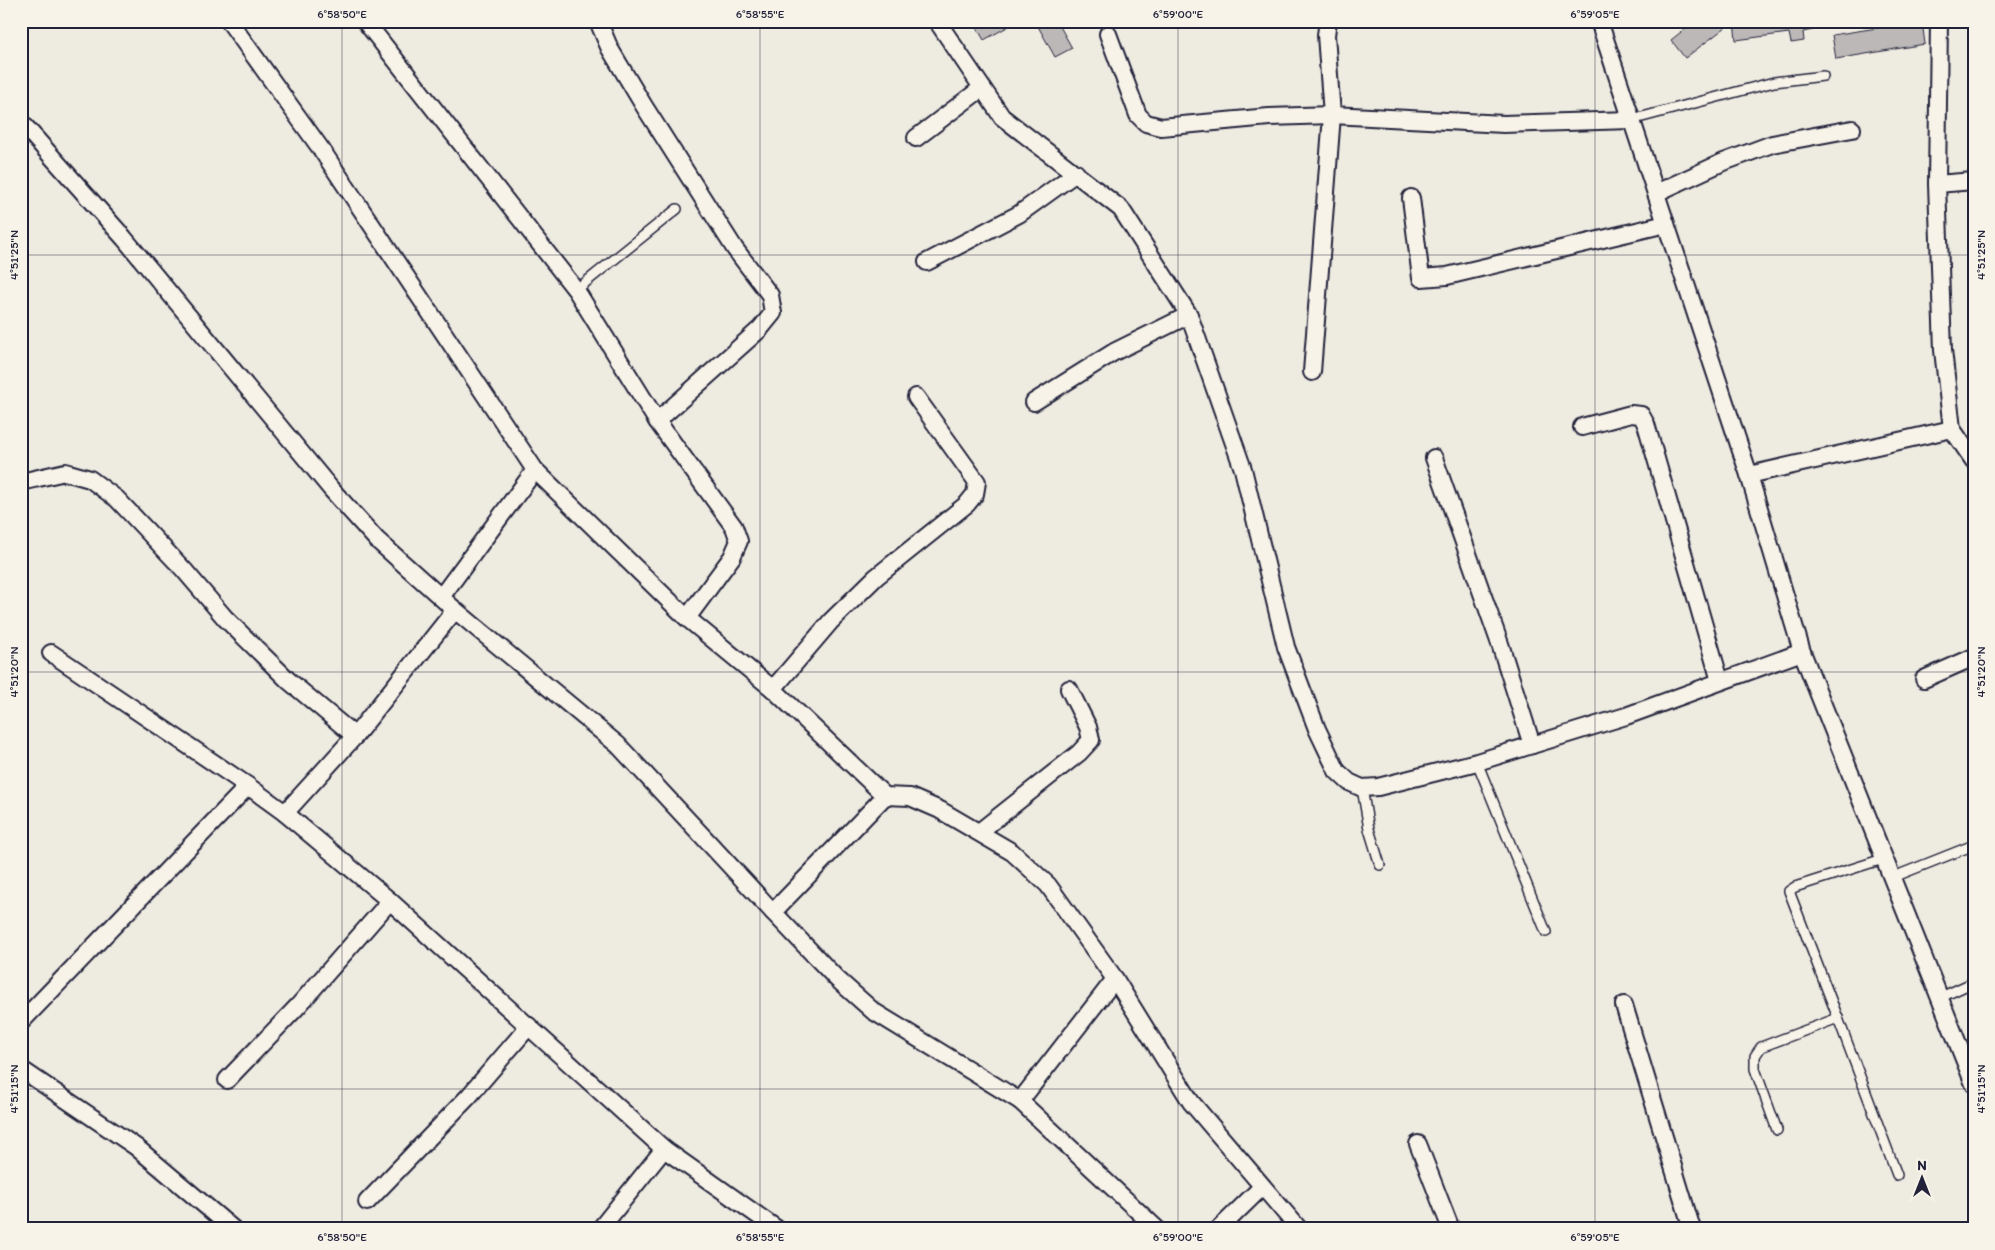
<svg xmlns="http://www.w3.org/2000/svg" width="1995" height="1250" font-family="Itim,sans-serif">
  <style>
    .building { fill: #bbb8b7; stroke: #22223b }
    .lines { fill: none; stroke-linecap: round; stroke-linejoin: round }
    .service-casing { stroke: #22223b; stroke-width: 12 }
    .minor-casing { stroke: #22223b; stroke-width: 20 }
    .service { stroke: #f7f3e8; stroke-width: 9 }
    .minor { stroke: #f7f3e8; stroke-width: 16 }
    .ticks { fill: none; stroke: #22223b; stroke-width: 1; stroke-opacity: 0.45 }
    .neatline { fill: none; stroke: #22223b; stroke-width: 2 }
    .ticks-label { font-size: 12px; text-anchor: middle; fill: #22223b }
  </style>
  <rect width="100%" height="100%" fill="#eeebe1"/>
  <filter id="ink" filterUnits="userSpaceOnUse"><feTurbulence type="fractalNoise" baseFrequency=".02" numOctaves="2"/><feDisplacementMap in="SourceGraphic" scale="10" xChannelSelector="R" yChannelSelector="G"/><feConvolveMatrix kernelMatrix="1 2 1 2 8 2 1 2 1" color-interpolation-filters="sRGB"/></filter>
  <g filter="url(#ink)">
    <g class="building">
      <path d="M973,21H1018L984,40Z"/>
      <path d="M1035,21H1057L1072,48L1055,57Z"/>
      <path d="M1695,21H1734L1685,58L1671,40Z"/>
      <path d="M1734,21H1812L1813,30L1803,32L1804,41L1791,43L1789,33L1736,40Z"/>
      <path d="M1922,21L1925,44L1836,59L1832,35Z"/>
    </g>
    <g class="lines">
      <g class="service-casing">
        <g id="service">
          <path d="M1631,120L1774,82L1823,76"/>
          <path d="M576,290L677,209"/>
          <path d="M1477,762L1546,932"/>
          <path d="M1362,788L1369,829L1380,865"/>
          <path d="M1891,878L1974,845"/>
          <path d="M1939,998L1974,982"/>
          <path d="M1838,1018L1897,1175"/>
          <path d="M1777,1130L1755,1069V1056L1761,1047L1838,1018L1789,891L1795,887L1883,859"/>
        </g>
      </g>
      <g class="minor-casing">
        <g id="minor">
          <path d="M229,21L321,149L535,470L687,618L773,689L885,796L910,797L940,810L1012,852L1048,885L1115,979L1191,1102L1299,1229"/>
          <path d="M365,21L576,290L657,421L734,527L739,541L732,557L687,618"/>
          <path d="M598,21L610,49L644,106L735,249L770,295L773,313L760,329L657,421"/>
          <path d="M937,21L1002,117L1121,209L1189,315L1243,469L1286,647L1317,729L1337,771L1349,782L1362,788L1378,787L1477,762L1626,716L1802,652"/>
          <path d="M1599,21L1749,475L1802,652L1974,1084"/>
          <path d="M1939,21L1937,184L1943,350L1952,429L1974,461"/>
          <path d="M1108,34L1138,115L1146,123L1161,127L1269,117L1332,115L1504,124L1631,120"/>
          <path d="M21,122L124,238L331,489L377,540L455,610L618,745L773,912L837,979L873,1011L1020,1101L1157,1229"/>
          <path d="M916,138L982,88"/>
          <path d="M1937,184L1974,181"/>
          <path d="M1656,193L1721,163L1772,144L1852,129"/>
          <path d="M1411,198L1421,278L1447,276L1666,224"/>
          <path d="M927,262L1019,214L1076,173"/>
          <path d="M1312,372L1332,115L1326,35L1328,21"/>
          <path d="M1034,402L1114,352L1189,315"/>
          <path d="M1582,427L1631,414L1641,415L1646,424L1720,681"/>
          <path d="M1434,458L1500,644L1532,745"/>
          <path d="M1749,475L1952,429"/>
          <path d="M21,482L65,472L90,479L117,499L184,570L225,618L289,681L355,736"/>
          <path d="M441,597L535,470"/>
          <path d="M51,653L248,786L285,813L390,901L664,1149L777,1229"/>
          <path d="M1924,679L1974,657"/>
          <path d="M773,689L831,621L876,577L967,504L975,494L977,482L916,397"/>
          <path d="M285,813L355,736L455,610"/>
          <path d="M979,832L1079,753L1091,740L1088,727L1069,689"/>
          <path d="M773,912L885,796"/>
          <path d="M1624,1005L1692,1229"/>
          <path d="M21,1022L248,786"/>
          <path d="M21,1069L136,1147L233,1229"/>
          <path d="M227,1080L298,1006L390,901"/>
          <path d="M1020,1101L1115,979"/>
          <path d="M1418,1144L1451,1229"/>
          <path d="M367,1202L469,1096L529,1026"/>
          <path d="M600,1229L664,1149"/>
          <path d="M1219,1229L1262,1187"/>
        </g>
      </g>
      <use href="#service" class="service"/>
      <use href="#minor" class="minor"/>
    </g>
  </g>
  <path class="ticks" d="M342,21V1229M760,21V1229M1178,21V1229M1595,21V1229M21,255H1974M21,672H1974M21,1089H1974"/>
  <rect width="1995" height="1250" fill="none" stroke="#f7f3e8" stroke-width="55"/>
  <g transform="translate(1922 1178)" stroke="#f7f3e8" stroke-width="4" paint-order="stroke">
  <path d="M0-4L9 19L0 12L-9 19Z" fill="#22223b"/>
  <text y="-8" font-size="14" font-weight="bold" text-anchor="middle" fill="#22223b">N</text>
  </g>
  <rect x="28" y="28" width="1940" height="1194" class="neatline"/>
  <g class="ticks-label">
    <text x="342" y="18">6°58'50"E</text>
    <text x="760" y="18">6°58'55"E</text>
    <text x="1178" y="18">6°59'00"E</text>
    <text x="1595" y="18">6°59'05"E</text>
    <text transform="translate(14 255) rotate(-90)" y="4">4°51'25"N</text>
    <text transform="translate(1981 255) rotate(-90)" y="4">4°51'25"N</text>
    <text transform="translate(14 672) rotate(-90)" y="4">4°51'20"N</text>
    <text transform="translate(1981 672) rotate(-90)" y="4">4°51'20"N</text>
    <text transform="translate(14 1089) rotate(-90)" y="4">4°51'15"N</text>
    <text transform="translate(1981 1089) rotate(-90)" y="4">4°51'15"N</text>
    <text x="342" y="1241">6°58'50"E</text>
    <text x="760" y="1241">6°58'55"E</text>
    <text x="1178" y="1241">6°59'00"E</text>
    <text x="1595" y="1241">6°59'05"E</text>
  </g>
</svg>
